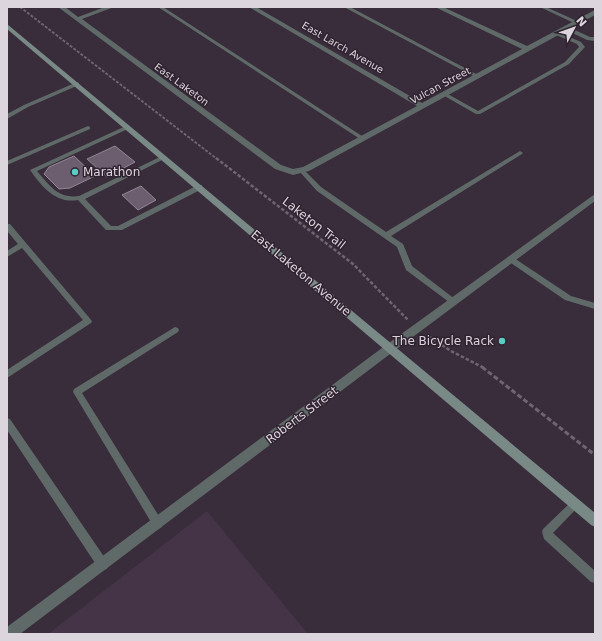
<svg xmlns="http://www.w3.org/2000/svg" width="602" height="641" font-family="'DejaVu Sans',sans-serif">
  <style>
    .built { fill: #453347 }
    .building { fill: #6c5e6e; stroke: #958697 }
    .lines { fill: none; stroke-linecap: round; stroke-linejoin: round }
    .path-far2 { stroke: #706471; stroke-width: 2; stroke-dasharray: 3 1.5; stroke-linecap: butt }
    .path-far1 { stroke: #706471; stroke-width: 2.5; stroke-dasharray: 3.5 2; stroke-linecap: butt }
    .path { stroke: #706471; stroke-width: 3; stroke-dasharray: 5 2.5; stroke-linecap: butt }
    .lane { fill: #5f6a68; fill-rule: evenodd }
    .street { fill: #5f6a68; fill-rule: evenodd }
    .secondary { fill: #788986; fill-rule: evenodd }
    .poi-dot { fill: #57cec1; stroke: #2f2330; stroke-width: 1.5 }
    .labels { text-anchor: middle; stroke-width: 3; stroke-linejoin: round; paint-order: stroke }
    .far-street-label { font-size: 10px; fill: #ddd5de; stroke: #2f2330 }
    .poi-label { font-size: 12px; fill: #ddd5de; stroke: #2f2330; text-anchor: start }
    .street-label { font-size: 12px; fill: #ddd5de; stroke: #2f2330 }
  </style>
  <rect width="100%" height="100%" fill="#392c3b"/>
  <path class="built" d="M207,511L308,634H48Z"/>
  <g class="building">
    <path d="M115,146L135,162L107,177L87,159Z"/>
    <path d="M74,156L95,176L70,188L59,189L44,174L49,167Z"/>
    <path d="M141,186L156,200L138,210L122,195Z"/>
  </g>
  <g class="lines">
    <path class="path-far2" d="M20,7L217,159"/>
    <g class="path-far1">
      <path d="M216,158L353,264L408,320"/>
      <path d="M428,336L451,351L484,368"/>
    </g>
    <path class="path" d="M482,367L595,455"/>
    <g class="lane">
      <path d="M158,7H163L365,138L364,139H360Z"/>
      <path d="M344,7H350L480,76L475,77Z"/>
      <path d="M540,7H546L579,22L574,23Z"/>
      <path d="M566,26L590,37H595V41L587,40L564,29L563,28Z"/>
      <path d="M554,32H558L581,42L585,47L569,64L480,114H476L441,94L446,93L478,111L565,62L579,47L577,44L554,34Z"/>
      <path d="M77,82L79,83V85L28,107L7,119V114L24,105Z"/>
      <path d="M128,125L130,126V128L37,171C49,185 58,199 79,196L162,156H166V158L85,199L111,226H118L198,185H202V189L122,230H106L78,200C56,204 42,187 30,170Z"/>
      <path d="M88,126L90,127V129L7,165V161Z"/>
      <path d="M520,151L523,153L522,154L391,236L403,244L412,266L456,300L457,302L453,305L406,270L397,247L317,191L299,171L302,169L304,170L321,187L386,232Z"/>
      <path d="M7,224H10L92,321L91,323L7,378V370L83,320L22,248L7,257V251L18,244L7,231Z"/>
      <path d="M511,256L571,296L595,303V309L565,300L508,261L507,259L508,257Z"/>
      <path d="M175,327L178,328L179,330L178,332L82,393L162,521L163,524L162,527L158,529L154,527L73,392L74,389Z"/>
      <path d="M7,418L10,419L107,561L108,565L107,569L103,570L99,569L7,430Z"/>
      <path d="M575,499L578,501L580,504L578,507L553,533L595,571V583L591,582L544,539L542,532L543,529L572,501Z"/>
    </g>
    <g class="street">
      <path d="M58,7H65L78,17L105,7H114L82,19L281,165L293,169L303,167L417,106L249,7H256L422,103L522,49L435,7H443L527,46L593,11L595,10V15L309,171L293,175L275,169Z"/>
      <path d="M595,194V201L394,351L20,634H7V627L386,345Z"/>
    </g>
    <path class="secondary" d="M7,24L595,513V527L591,525L7,29Z"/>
  </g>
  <g class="poi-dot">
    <circle cx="75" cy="172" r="4"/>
    <circle cx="502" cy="341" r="4"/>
  </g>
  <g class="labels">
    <g class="far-street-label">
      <text transform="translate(343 47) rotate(30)" y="4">East Larch Avenue</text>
      <text transform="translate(182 84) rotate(36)" y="4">East Laketon</text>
      <text transform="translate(440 85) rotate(-28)" y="4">Vulcan Street</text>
    </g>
    <g class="poi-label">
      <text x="83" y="176">Marathon</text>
      <text x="494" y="345" text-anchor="end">The Bicycle Rack</text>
    </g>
    <g class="street-label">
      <text transform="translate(314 223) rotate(38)" y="4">Laketon Trail</text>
      <text transform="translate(301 273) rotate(40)" y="4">East Laketon Avenue</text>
      <text transform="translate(302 415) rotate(-37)" y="4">Roberts Street</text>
    </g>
  </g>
  <rect width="602" height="641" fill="none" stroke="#ddd5de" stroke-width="16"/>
  <g transform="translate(574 28) rotate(49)" stroke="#2f2330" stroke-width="3" paint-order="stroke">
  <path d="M0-3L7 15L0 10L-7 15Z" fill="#ddd5de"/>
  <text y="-6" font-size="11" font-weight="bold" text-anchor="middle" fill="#ddd5de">N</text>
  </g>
</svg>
